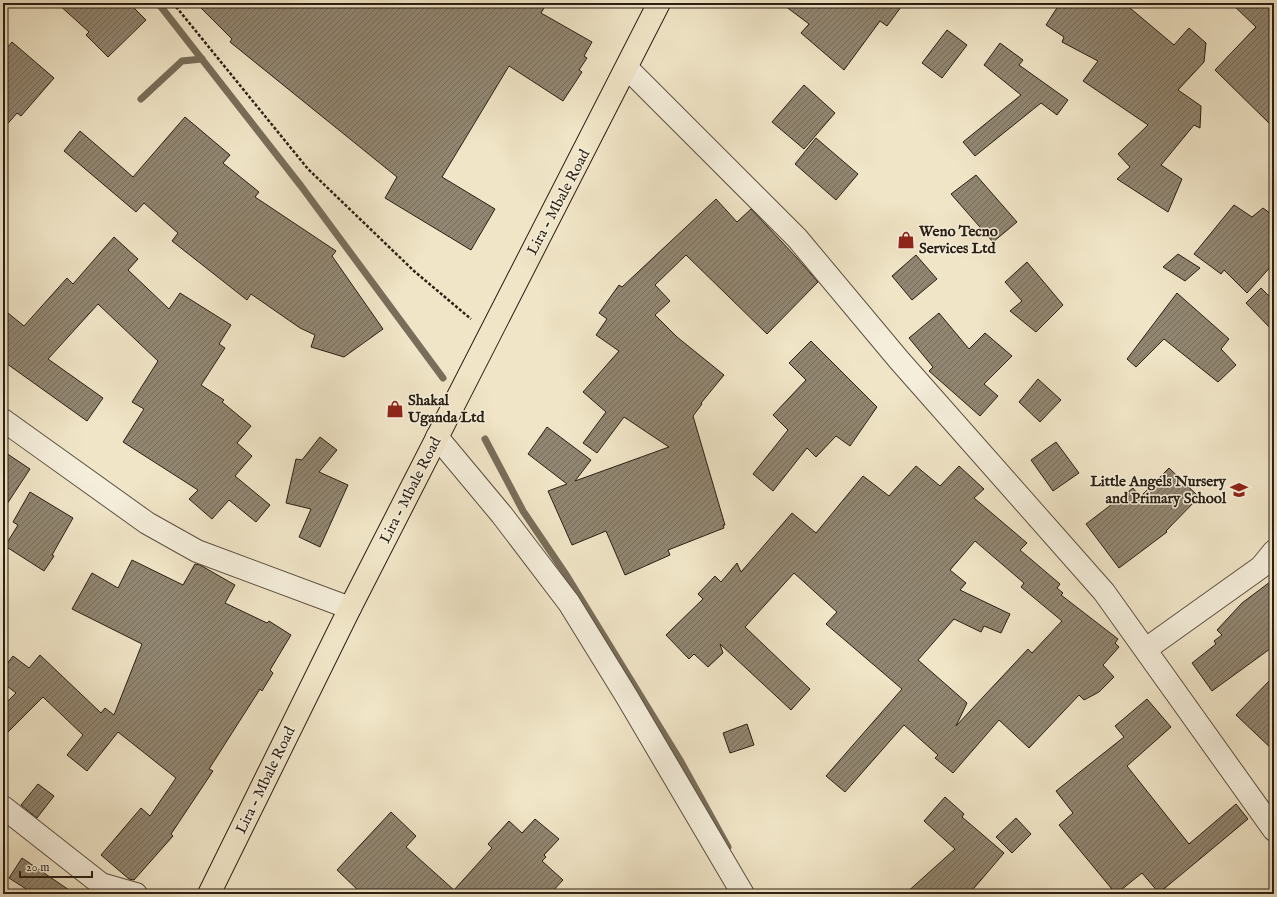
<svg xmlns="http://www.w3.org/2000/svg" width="1277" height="897" font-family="'IM FELL English',serif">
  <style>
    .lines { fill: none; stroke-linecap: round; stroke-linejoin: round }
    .stream { stroke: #796e5a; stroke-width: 7 }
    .building { fill: url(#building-hatch); stroke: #2a1f13; fill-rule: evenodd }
    .minor-casing { stroke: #5c5040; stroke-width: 24 }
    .major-casing { stroke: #2a1f13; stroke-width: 24 }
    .path { stroke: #2a1f13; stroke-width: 2.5; stroke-dasharray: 3 2; stroke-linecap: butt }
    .minor { stroke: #f5eedb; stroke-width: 22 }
    .major { stroke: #f0e5c7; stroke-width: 22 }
    .labels { text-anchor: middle; stroke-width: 3; stroke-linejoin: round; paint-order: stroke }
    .street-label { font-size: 15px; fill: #2a1f13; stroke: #f5eedb }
    .poi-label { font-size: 15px; font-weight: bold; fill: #2a1f13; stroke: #f5eedb; text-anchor: start }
  </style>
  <defs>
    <pattern id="building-hatch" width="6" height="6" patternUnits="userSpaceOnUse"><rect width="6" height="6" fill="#918671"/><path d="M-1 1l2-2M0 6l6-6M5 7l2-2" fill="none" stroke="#776d5c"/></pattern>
  </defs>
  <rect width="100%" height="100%" fill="#f0e5c7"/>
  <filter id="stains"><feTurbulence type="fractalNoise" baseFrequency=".005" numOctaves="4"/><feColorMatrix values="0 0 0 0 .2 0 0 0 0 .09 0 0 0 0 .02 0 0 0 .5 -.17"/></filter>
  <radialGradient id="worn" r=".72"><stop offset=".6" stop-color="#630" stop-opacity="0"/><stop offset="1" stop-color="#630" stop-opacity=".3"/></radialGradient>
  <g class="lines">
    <g class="stream">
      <path d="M158,3L301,186L443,378"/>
      <path d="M141,99L182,61L202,59"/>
      <path d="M485,439L523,511L567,576L680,760L728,847"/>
    </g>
  </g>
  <g class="building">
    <path d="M57,3H129L146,20L108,57L86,35L89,32Z"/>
    <path d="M196,3H547L541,13L592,42L584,56L587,58L579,70L582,72L563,101L509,66L442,177L495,209L471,250L385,198L397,177L230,42L232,39Z"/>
    <path d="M781,3H904L887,26L880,21L844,70L801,33L809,24Z"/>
    <path d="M1060,3H1124L1174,45L1189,28L1206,43L1204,62L1178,90L1201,106L1200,128L1194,125L1161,165L1182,179L1168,212L1117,179L1130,167L1118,154L1148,125L1083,81L1098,61L1062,42L1064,37L1046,25Z"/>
    <path d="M1231,3H1274V128L1215,70L1256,27Z"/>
    <path d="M947,30L967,45L942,78L922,63Z"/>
    <path d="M12,42L54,78L21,116L17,113L3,129V53Z"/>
    <path d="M1000,43L1023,60L1019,65L1068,100L1057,115L1041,103L975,156L963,142L1021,95L984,65Z"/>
    <path d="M804,85L835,113L804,149L772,122Z"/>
    <path d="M185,117L230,155L223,163L259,192L255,197L336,251L332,256L383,329L344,357L311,347L315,335L300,328L251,294L247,300L172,241L178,233L144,203L136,212L64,151L80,131L133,177Z"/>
    <path d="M816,138L858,174L836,200L795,164Z"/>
    <path d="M976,175L1017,222L993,242L951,194Z"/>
    <path d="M716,199L737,222L751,209L796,257L818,282L767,334L686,255L655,285L670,301L655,315L677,337L724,375L701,403L702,404L693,416L725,525H723L724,528L668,550L670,555L625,575L606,531L572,545L548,491L567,484L528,454L547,427L591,460L575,481L669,447L624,417L597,453L583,443L606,412L583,392L619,351L596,335L607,319L599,313L619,285L622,287Z"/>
    <path d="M1234,205L1252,217L1263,208L1274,216V263L1247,293L1224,270L1221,274L1194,254Z"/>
    <path d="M114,237L138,259L128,270L169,309L180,293L231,325L219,344L225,348L201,385L224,400L222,402L251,426L237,443L252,456L235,476L270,505L256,522L229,500L212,519L189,499L198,490L123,442L144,409L132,402L158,361L98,304L48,359L103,398L87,421L3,361V309L24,326L67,278L73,284Z"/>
    <path d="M1178,254L1200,268L1185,281L1163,267Z"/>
    <path d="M916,255L937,279L912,300L892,276Z"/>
    <path d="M1027,262L1063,305L1036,332L1010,311L1022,301L1005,282Z"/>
    <path d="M1261,288L1274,301V332L1246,303Z"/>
    <path d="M1177,293L1229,339L1221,349L1236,365L1218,382L1164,339L1136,367L1127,359Z"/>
    <path d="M939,313L969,349L985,333L1012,356L984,384L998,396L980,416L929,371L933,367L909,338Z"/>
    <path d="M811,341L877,407L850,446L836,436L816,457L807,448L773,491L753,474L788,430L773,415L806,380L789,363Z"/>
    <path d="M1038,379L1061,400L1040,422L1019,402Z"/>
    <path d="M320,437L337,450L319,472L348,485L320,547L299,537L311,509L286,503L296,459L302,460Z"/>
    <path d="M1056,442L1079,473L1053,491L1031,460Z"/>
    <path d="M3,451L30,469L3,510Z"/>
    <path d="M916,466L940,486L959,466L984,489L974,498L1027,543L1020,550L1060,584L1057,588L1063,593L1061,595L1118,639L1115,643L1119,647L1103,665L1114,677L1099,692L1084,700L1079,695L1029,748L999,720L953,773L935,758L938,755L904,725L845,792L826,776L902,689L826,624L837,612L794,573L745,627L810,689L791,710L720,644L723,653L708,667L694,654L689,659L666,635L703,599L698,594L715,576L721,582L737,563L741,572L792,513L816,533L863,476L889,496ZM975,541L1024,583L1021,587L1062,621L1032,653L1028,649L956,726L967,703L918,660L954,619L981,632L984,626L1001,633L1010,614L960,590L966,583L950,570Z"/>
    <path d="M1169,468L1199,497L1166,531L1167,532L1119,568L1086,524L1133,488L1140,497Z"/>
    <path d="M30,492L73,518L52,555L54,556L44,571L5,546L18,525L13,522Z"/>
    <path d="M132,560L183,585L195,564L200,565L235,585L225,603L267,623L269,621L291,635L270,670L273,673L262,691L260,689L209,769L213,771L171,834L173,836L134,880L129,879L101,855L141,808L150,816L176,778L118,732L87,771L67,755L83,735L43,697L3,737V706L16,693L3,683V669L13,656L29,668L40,655L101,713L105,708L114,715L142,644L72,609L92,573L118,588Z"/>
    <path d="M1274,579V646L1212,691L1192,663L1216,644L1214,641L1222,635L1217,630L1242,603Z"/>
    <path d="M1274,676V751L1236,715Z"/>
    <path d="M1147,699L1171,727L1127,766L1189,844L1236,804L1248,819L1159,893L1142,873L1116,894L1059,825L1073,813L1056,791L1124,737L1115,726Z"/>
    <path d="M747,724L754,745L730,753L723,733Z"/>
    <path d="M38,784L54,796L37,818L21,805Z"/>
    <path d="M945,797L964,814L962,817L1004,853L969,894H905L955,849L924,821Z"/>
    <path d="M391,812L416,836L406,847L454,890L492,848L488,844L509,821L522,833L535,819L559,839L544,855L546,857L542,861L563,880L550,894H362L337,870Z"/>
    <path d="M1016,818L1031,834L1012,853L996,837Z"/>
    <path d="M22,858L75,894H34L9,878Z"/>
  </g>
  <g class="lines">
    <g class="minor-casing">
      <g id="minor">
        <path d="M627,68L797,238L899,360L1104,592L1274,830"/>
        <path d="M3,420L147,523L197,551L350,608"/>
        <path d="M437,437L502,515L569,603L627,697L743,894"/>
        <path d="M1146,649L1261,567L1274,551"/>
        <path d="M3,807L101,884L136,894"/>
      </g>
    </g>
    <g class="major-casing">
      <path id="major" d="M209,894L350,608L659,3"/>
    </g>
    <path class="path" d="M173,3L308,169L414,271L471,319"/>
    <use href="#minor" class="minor"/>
    <use href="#major" class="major"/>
  </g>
  <defs>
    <g id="shop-bare" transform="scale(1.38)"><path d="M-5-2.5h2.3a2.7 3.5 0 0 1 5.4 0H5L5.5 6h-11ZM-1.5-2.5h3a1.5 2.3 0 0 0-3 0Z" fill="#8f2418" stroke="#f5eedb" stroke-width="2.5" paint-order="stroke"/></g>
    <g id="school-bare" transform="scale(1.38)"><path d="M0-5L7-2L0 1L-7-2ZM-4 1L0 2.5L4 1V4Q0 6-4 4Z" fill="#8f2418" stroke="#f5eedb" stroke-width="2.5" paint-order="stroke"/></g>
  </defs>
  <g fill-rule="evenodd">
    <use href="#shop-bare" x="906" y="240"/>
    <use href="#shop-bare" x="395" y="409"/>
    <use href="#school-bare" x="1239" y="490"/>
  </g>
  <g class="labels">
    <g class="street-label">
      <text transform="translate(558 202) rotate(-62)" y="5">Lira - Mbale Road</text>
      <text transform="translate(410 490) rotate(-63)" y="5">Lira - Mbale Road</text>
      <text transform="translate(265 780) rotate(-64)" y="5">Lira - Mbale Road</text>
    </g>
    <g class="poi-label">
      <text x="919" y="236">Weno Tecno<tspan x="919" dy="17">Services Ltd</tspan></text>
      <text x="408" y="405">Shakal<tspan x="408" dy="17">Uganda Ltd</tspan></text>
      <text x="1226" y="486" text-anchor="end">Little Angels Nursery<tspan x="1226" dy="17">and Primary School</tspan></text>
    </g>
  </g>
  <rect width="1277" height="897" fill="none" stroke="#f0e5c7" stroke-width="16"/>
  <rect x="4" y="4" width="1269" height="889" fill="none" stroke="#2a1f13" stroke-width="2"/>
  <rect x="8" y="8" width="1261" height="881" fill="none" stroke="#2a1f13"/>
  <path d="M20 871v6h72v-6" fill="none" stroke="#2a1f13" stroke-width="2"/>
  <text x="26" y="871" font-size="12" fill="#2a1f13" stroke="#f5eedb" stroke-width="3" paint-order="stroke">20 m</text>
  <rect width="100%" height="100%" filter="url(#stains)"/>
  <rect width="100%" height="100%" fill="url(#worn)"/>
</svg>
